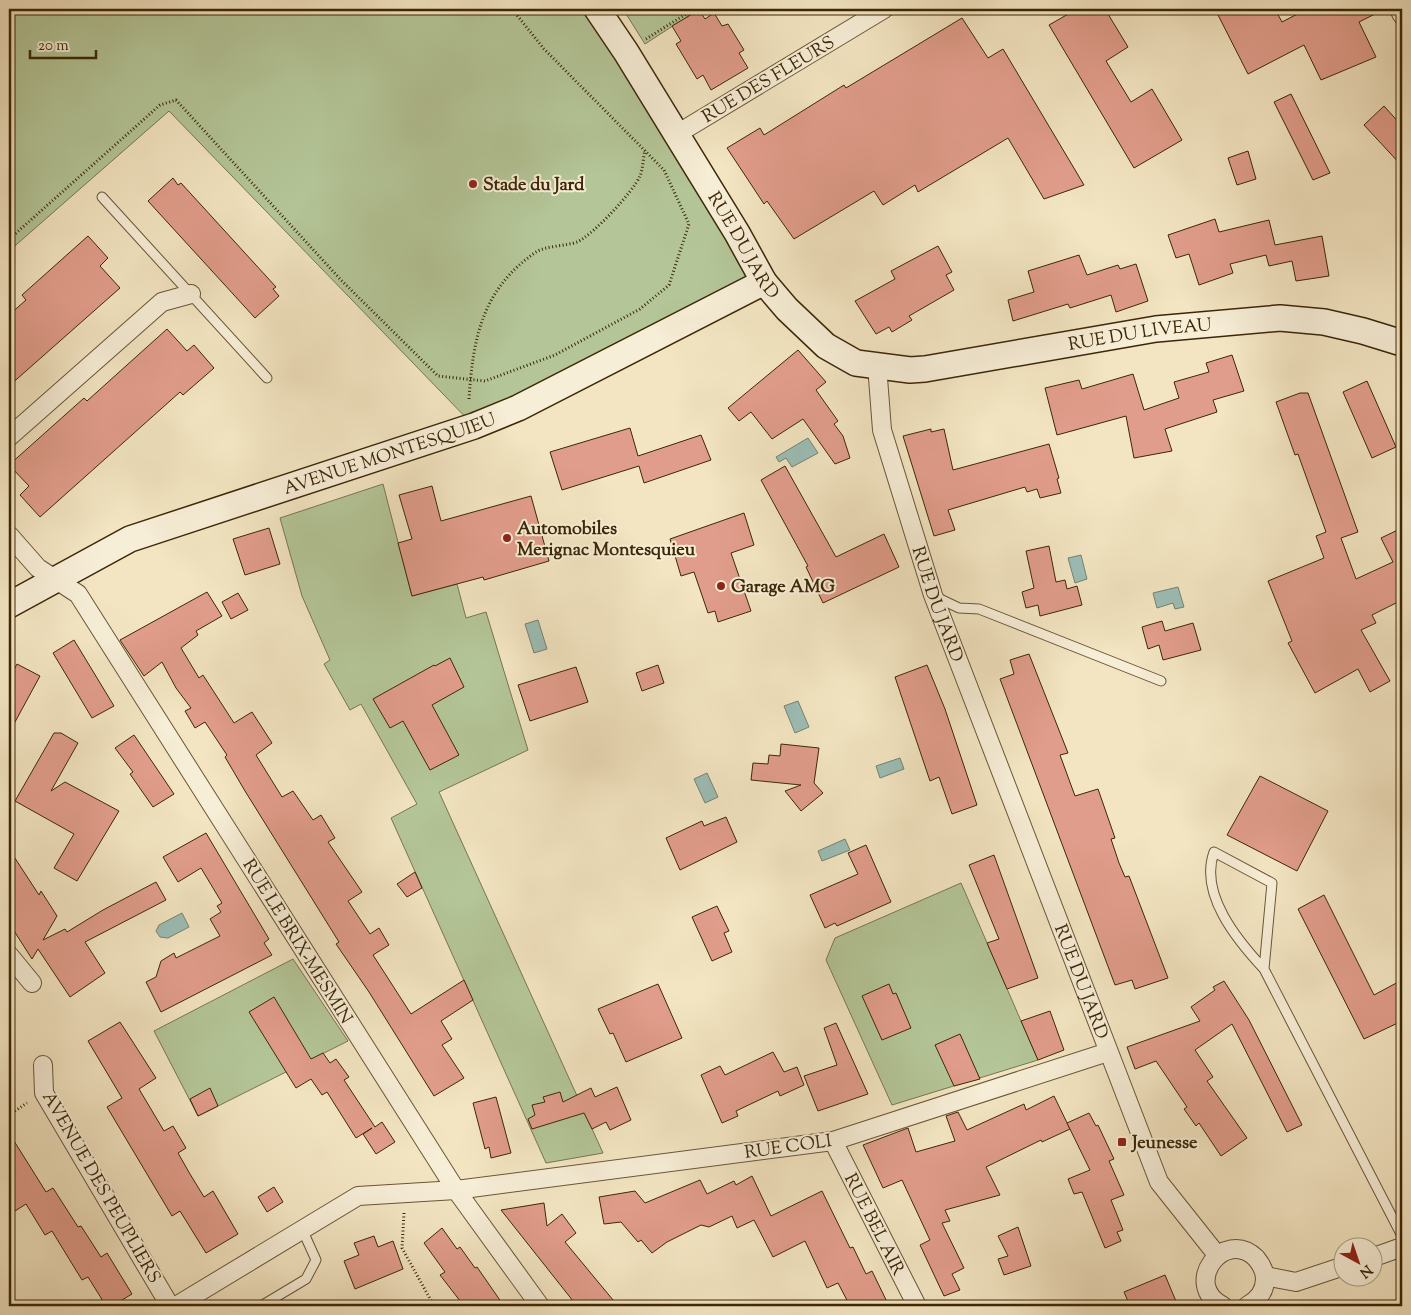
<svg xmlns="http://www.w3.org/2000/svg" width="1411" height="1315" font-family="'Sorts Mill Goudy',serif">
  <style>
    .green { fill: #b4c698; stroke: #78764f }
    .water { fill: #9cbeb7; stroke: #768270 }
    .building { fill: #e19d8b; stroke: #3c2706 }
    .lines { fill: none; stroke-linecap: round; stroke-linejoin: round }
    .lane-casing { stroke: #6a5635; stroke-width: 11 }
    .street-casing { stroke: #6a5635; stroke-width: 20 }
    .secondary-casing { stroke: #3c2706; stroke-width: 28 }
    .path { stroke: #3c2706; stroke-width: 3; stroke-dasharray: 1 2.5; stroke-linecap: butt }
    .lane { stroke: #f7eed7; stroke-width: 9 }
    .street { stroke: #f7eed7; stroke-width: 18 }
    .secondary { stroke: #f7eed7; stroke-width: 25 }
    .poi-dot { fill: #8f2418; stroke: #f7eed7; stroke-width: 2 }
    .labels { text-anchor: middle; stroke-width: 4; stroke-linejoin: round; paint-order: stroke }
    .street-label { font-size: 18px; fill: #3c2706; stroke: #f7eed7 }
    .poi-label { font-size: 18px; font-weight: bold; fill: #3c2706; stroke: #f7eed7; text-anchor: start }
  </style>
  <rect width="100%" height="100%" fill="#f3e5c2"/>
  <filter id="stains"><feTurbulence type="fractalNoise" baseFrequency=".004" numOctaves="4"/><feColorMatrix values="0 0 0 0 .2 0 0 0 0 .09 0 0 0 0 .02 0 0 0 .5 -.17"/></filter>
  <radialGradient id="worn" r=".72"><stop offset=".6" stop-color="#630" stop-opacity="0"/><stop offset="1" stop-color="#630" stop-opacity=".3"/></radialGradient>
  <g class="green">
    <path d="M9,9H597L764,282L474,426L169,111L9,251Z"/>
    <path d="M623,9H699L645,44Z"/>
    <path d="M383,484L412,596L457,584L466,618L486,612L528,750L439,792L603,1153L546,1163L391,818L417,804L361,704L350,710L324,664L330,660L302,596L280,518Z"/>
    <path d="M961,883L1038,1060L892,1105L826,960L835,938Z"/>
    <path d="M293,959L348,1041L198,1116L154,1031Z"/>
  </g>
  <g class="water">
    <path d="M808,438L818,453L792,467L786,458L779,462L776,457Z"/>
    <path d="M1081,555L1087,579L1075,583L1068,558Z"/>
    <path d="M1178,587L1184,607L1175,609L1173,603L1157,608L1153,593Z"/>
    <path d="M538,620L547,649L534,653L525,624Z"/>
    <path d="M798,701L809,727L795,733L784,706Z"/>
    <path d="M900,758L904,769L880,778L876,766Z"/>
    <path d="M707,773L718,797L705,803L694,779Z"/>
    <path d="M845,839L850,850L822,861L818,851Z"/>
    <path d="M182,913L189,927L168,938L160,937L156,931L159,925Z"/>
  </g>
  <g class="building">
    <path d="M1077,9H1105L1128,47L1106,61L1131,102L1152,89L1182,140L1134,168L1049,25Z"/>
    <path d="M1215,9H1275L1282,22L1307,9H1385L1359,22L1376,57L1321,80L1304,45L1248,74Z"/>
    <path d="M699,10L705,19L714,13L722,26L728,24L744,50L739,53L748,68L711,90L703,75L697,79L676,44L681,41L672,26Z"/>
    <path d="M962,18L988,58L1003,49L1084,185L1044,199L1008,138L918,192L915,185L883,205L874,191L794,239L767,201L764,204L727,148L760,128L764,135L844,85L846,88Z"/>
    <path d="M1291,94L1330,173L1313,180L1274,102Z"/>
    <path d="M1384,106L1402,126V166L1364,125Z"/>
    <path d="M1248,151L1256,179L1237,185L1228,158Z"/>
    <path d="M173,178L178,185L181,183L276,287L273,289L279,296L255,318L148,201Z"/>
    <path d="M1215,219L1219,232L1269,220L1275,245L1322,236L1329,276L1296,281L1292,261L1269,266L1266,255L1230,264L1233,273L1199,285L1189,254L1176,258L1168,235Z"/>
    <path d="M88,236L108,258L100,266L120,288L9,386V315L26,300L22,295Z"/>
    <path d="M938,246L952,272L946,275L954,290L909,316L912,320L892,332L889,327L876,334L855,301L895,279L891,271Z"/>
    <path d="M1079,255L1087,275L1118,265L1120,269L1136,264L1148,301L1116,312L1111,295L1070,308L1068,304L1013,321L1008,300L1034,292L1028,271Z"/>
    <path d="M167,329L187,351L194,345L214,368L183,395L180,392L40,517L20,495L29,486L9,465L84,398L87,401Z"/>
    <path d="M798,350L826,382L816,390L838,421L834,424L843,436L850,458L835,464L803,419L772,439L751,412L739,421L728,408Z"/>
    <path d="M1232,355L1244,391L1213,400L1217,412L1165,429L1172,451L1134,458L1126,416L1057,435L1045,388L1079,380L1082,389L1133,374L1144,410L1179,398L1174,382L1209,372L1206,363Z"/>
    <path d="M1367,381L1396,447L1372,458L1343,392Z"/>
    <path d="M1300,393H1308L1358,532L1341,538L1356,579L1393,562L1381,538L1402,528V600L1372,615L1376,623L1361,630L1390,681L1370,692L1358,669L1315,693L1288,643L1292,641L1268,581L1324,558L1316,536L1326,532L1298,454L1295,455L1276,402Z"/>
    <path d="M630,428L638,456L701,435L711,460L644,483L639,466L562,490L550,452Z"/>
    <path d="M931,429V432L944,429L953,470L1049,444L1059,478L1057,479L1061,493L1040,498L1037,489L1027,492L1025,487L948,510L955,530L934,536L903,436Z"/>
    <path d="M785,466L836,557L884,534L899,567L823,603L806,567L808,566L761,480Z"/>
    <path d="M432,486L441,521L531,496L549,561L484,580L483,577L412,596L398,543L412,539L399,495Z"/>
    <path d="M744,513L754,545L731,553L751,611L718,622L715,611L708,613L694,572L681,576L670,539Z"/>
    <path d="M269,528L280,564L245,575L233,539Z"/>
    <path d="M1049,546L1056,582L1065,580L1067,589L1077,586L1082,605L1040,616L1038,605L1026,608L1022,592L1034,588L1026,551Z"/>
    <path d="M207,592L222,616L196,631L198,635L181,648L199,678L203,675L234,723L252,712L272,743L256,755L282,797L293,791L313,820L321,815L335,838L328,842L362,892L348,901L370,934L379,928L389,945L373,955L411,1014L464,980L473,1000L441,1021L452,1039L442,1045L464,1078L434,1096L369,992L336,944L339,942L245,791L225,757L227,755L205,722L195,728L185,711L191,708L176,688L162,662L144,676L120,640Z"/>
    <path d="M238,593L248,610L231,619L222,602Z"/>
    <path d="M1162,621L1165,631L1193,623L1201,650L1163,660L1159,645L1148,649L1142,627Z"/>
    <path d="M74,640L114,706L92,718L53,653Z"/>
    <path d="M1029,654L1068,753L1060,755L1075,796L1098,789L1115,838L1111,839L1119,863L1125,877L1129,876L1168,978L1135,989L1132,980L1115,985L1000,679L1014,674L1010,660Z"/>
    <path d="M450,658L464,687L432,705L459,755L430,770L403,721L390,728L373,699L434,665L435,666Z"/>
    <path d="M17,664L40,676L9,733V679Z"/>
    <path d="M658,665L664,683L642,691L636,673Z"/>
    <path d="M927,665L945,709L977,805L952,814L939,777L930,781L895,677Z"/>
    <path d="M576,667L588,702L530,721L518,685Z"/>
    <path d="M54,733H61L78,743L51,791L65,782L119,811L77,881L54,868L74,834L15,801Z"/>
    <path d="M134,735L174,794L153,807L130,774L133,772L115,748Z"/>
    <path d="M781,744L819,748L814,783L823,793L801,811L785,791L801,785L751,780L753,763L768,764L769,755L780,756Z"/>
    <path d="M1260,776L1328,811L1297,871L1227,835Z"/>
    <path d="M726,817L737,842L680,870L666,838L702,821L704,826Z"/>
    <path d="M206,833L269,939L264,943L272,955L161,1012L146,982L156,977L161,961L174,953L176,958L220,936L210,919L221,912L217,906L222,903L201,868L178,882L163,857Z"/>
    <path d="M866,845L891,902L837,926L835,923L825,928L810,895L858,874L848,853Z"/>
    <path d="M9,849L39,895L41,891L57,916L43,940L65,929L67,932L103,910L156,882L166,900L85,942L105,973L70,997L38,949L32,959L9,923Z"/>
    <path d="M994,855L1038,978L1007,989L987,943L999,939L969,865Z"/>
    <path d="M415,872L422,888L407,897L397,884Z"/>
    <path d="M1324,895L1374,995L1402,980V1021L1364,1039L1298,909Z"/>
    <path d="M717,906L729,931L724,933L732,952L712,961L692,917Z"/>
    <path d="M1224,981L1249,1020L1302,1125L1287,1132L1232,1024L1195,1050L1213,1077L1207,1081L1247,1138L1221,1156L1199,1123L1196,1126L1184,1109L1187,1107L1156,1061L1135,1069L1127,1047L1200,1021L1191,1007L1215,990L1213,987Z"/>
    <path d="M658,984L682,1038L626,1062L613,1033L610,1034L598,1009Z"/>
    <path d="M889,984L893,994L896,993L911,1028L882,1040L862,996Z"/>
    <path d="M274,997L311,1059L323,1053L330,1063L336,1059L349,1077L344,1080L375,1127L382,1122L395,1142L376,1154L363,1134L372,1128L356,1138L327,1092L322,1095L311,1079L296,1088L249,1012Z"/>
    <path d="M1050,1011L1064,1050L1038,1060L1021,1021Z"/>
    <path d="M120,1022L156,1078L139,1089L164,1131L173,1126L186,1148L178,1153L190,1174L204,1197L213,1191L238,1234L206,1253L180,1211L172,1216L107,1107L122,1098L88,1041Z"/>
    <path d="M836,1023L868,1094L818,1111L804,1076L837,1065L824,1028Z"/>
    <path d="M960,1034L980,1079L954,1086L935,1045Z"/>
    <path d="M773,1052L784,1072L797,1067L804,1085L780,1096L778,1091L736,1111L738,1116L722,1123L701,1075L720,1066L725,1075Z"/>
    <path d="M617,1087L631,1120L610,1130L606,1122L592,1129L584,1113L532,1129L528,1119L535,1115L532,1105L545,1102L543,1097L560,1092L563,1102L591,1088L595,1097Z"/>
    <path d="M210,1088L218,1106L198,1116L190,1099Z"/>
    <path d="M1054,1096L1070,1129L1042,1142L1041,1140L986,1167L1000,1195L945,1210L950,1221L942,1223L964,1268L952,1274L960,1290L944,1296L920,1245L930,1240L902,1180L883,1188L863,1145L908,1128L916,1152L955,1141L946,1116L958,1112L967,1130L1024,1104L1026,1110Z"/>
    <path d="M496,1097L511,1153L491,1158L489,1147L485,1149L473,1103Z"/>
    <path d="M1089,1113L1096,1126L1098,1125L1114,1159L1109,1161L1124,1195L1111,1200L1123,1230L1117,1232L1121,1241L1105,1248L1082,1192L1074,1194L1068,1179L1090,1170L1067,1123Z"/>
    <path d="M9,1133L46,1192L53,1188L78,1227L81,1226L101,1257L107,1253L132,1294L112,1306H106L88,1277L82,1280L52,1231L45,1235L26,1204L15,1211L9,1199Z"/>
    <path d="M752,1176L771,1216L822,1191L850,1248L853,1247L866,1274L872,1271L889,1306H850L838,1283L827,1288L805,1241L773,1257L754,1220L737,1228L732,1216L709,1227L701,1225L667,1242L652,1253L641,1240L638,1242L621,1222L604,1224L599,1197L635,1191L645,1203L700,1180L707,1194L734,1181L736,1185Z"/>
    <path d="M274,1187L283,1202L267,1212L258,1197Z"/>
    <path d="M544,1203L547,1226L562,1214L576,1233L565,1242L618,1306H577L501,1210Z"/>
    <path d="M1018,1227L1031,1266L1004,1275L998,1259L1008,1256L998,1236Z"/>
    <path d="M442,1228L457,1249L460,1247L475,1268L477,1267L504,1306H464L440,1275L445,1272L424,1243Z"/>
    <path d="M374,1236L378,1247L393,1241L403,1269L355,1289L344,1261L359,1255L354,1243Z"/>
    <path d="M1165,1275L1178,1306H1130L1124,1292Z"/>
  </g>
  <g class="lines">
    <g class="lane-casing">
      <g id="lane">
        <path d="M102,197L267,378"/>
        <path d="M936,597L959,608L979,609L1161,681"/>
        <path d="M1264,969L1272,883L1214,852C1199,894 1237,940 1264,969L1402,1236"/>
        <path d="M261,1306L306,1279L316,1260L302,1229"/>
      </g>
    </g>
    <g class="street-casing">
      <g id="street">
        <path d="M1399,9L1402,15"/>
        <path d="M677,134L884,9"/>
        <path id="s1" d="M877,365L882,430L933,595L1159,1182L1217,1255"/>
        <path d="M9,437L162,302L191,294"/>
        <path d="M9,535L38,568L78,594L456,1190L540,1306"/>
        <path d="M9,955L32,983"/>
        <path d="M43,1065L44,1093L170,1306"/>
        <path d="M833,1141L917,1306"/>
        <path d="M1374,1257L1402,1247"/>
        <path d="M1265,1276L1296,1282L1344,1266"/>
        <path d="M176,1306L358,1196L456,1190L833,1141L1108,1052"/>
        <path d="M1223,1306C1181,1285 1224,1227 1256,1258C1261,1264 1265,1271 1265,1279C1265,1291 1258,1300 1247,1306"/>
      </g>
    </g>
    <g class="secondary-casing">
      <g id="secondary">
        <path id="s2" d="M597,9L626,52L737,233L764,282L787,309L826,346L856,363L910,370L925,369L1156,329L1280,318L1324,322L1363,331L1402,343"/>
        <path id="s3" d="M9,605L130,539L474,426L518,408L764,282"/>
      </g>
    </g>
    <g class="path">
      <path d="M646,39L694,9"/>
      <path d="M9,236L15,234L160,105L176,100L341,280L438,376L485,381L555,355L640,309L669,285L689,224L664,170L544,49L512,9"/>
      <path d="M469,399C473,338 482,289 536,252C545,246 566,246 577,242C593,235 633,192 640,176C643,169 643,159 645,150"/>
      <path d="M9,1115L27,1103"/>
      <path d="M404,1213L402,1248L434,1306"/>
    </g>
    <use href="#lane" class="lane"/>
    <use href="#street" class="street"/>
    <use href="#secondary" class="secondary"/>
  </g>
  <g class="poi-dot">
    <circle cx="473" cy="184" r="5"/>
    <circle cx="507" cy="538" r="5"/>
    <circle cx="721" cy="586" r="5"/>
    <rect x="1117" y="1137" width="10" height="10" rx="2.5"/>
  </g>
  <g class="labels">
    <g class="street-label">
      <text transform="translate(768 79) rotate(-31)" y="6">RUE DES FLEURS</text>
      <text dy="6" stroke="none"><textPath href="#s2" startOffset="278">RUE DU JARD</textPath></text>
      <text dy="6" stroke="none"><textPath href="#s2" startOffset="731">RUE DU LIVEAU</textPath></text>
      <text dy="6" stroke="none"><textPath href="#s3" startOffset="411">AVENUE MONTESQUIEU</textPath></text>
      <text dy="6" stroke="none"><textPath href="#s1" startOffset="248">RUE DU JARD</textPath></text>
      <text transform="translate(298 941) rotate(58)" y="6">RUE LE BRIX-MESMIN</text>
      <text dy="6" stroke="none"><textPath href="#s1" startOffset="652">RUE DU JARD</textPath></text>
      <text transform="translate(788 1146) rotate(-8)" y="6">RUE COLI</text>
      <text transform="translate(102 1187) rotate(60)" y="6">AVENUE DES PEUPLIERS</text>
      <text transform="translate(875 1224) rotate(63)" y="6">RUE BEL AIR</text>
    </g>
    <g class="poi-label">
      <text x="483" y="190">Stade du Jard</text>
      <text x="517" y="534">Automobiles<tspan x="517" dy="21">Merignac Montesquieu</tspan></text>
      <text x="731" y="592">Garage AMG</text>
      <text x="1132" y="1148">Jeunesse</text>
    </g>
  </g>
  <rect width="1411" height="1315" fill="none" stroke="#f3e5c2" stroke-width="30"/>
  <rect x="10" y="10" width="1391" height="1295" fill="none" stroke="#3c2706" stroke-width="2.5"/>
  <rect x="15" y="15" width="1381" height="1285" fill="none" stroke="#3c2706"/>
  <g transform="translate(1358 1262) rotate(140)"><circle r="24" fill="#f7eed7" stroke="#ac9e83"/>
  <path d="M0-4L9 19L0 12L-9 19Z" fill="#8f2418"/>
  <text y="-8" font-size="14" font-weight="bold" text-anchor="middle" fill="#3c2706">N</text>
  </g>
  <path d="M30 50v8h66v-8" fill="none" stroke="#3c2706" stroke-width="2.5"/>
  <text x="38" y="50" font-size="15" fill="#3c2706" stroke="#f7eed7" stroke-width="4" paint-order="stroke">20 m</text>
  <rect width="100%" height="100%" filter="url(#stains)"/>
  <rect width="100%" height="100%" fill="url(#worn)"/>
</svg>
